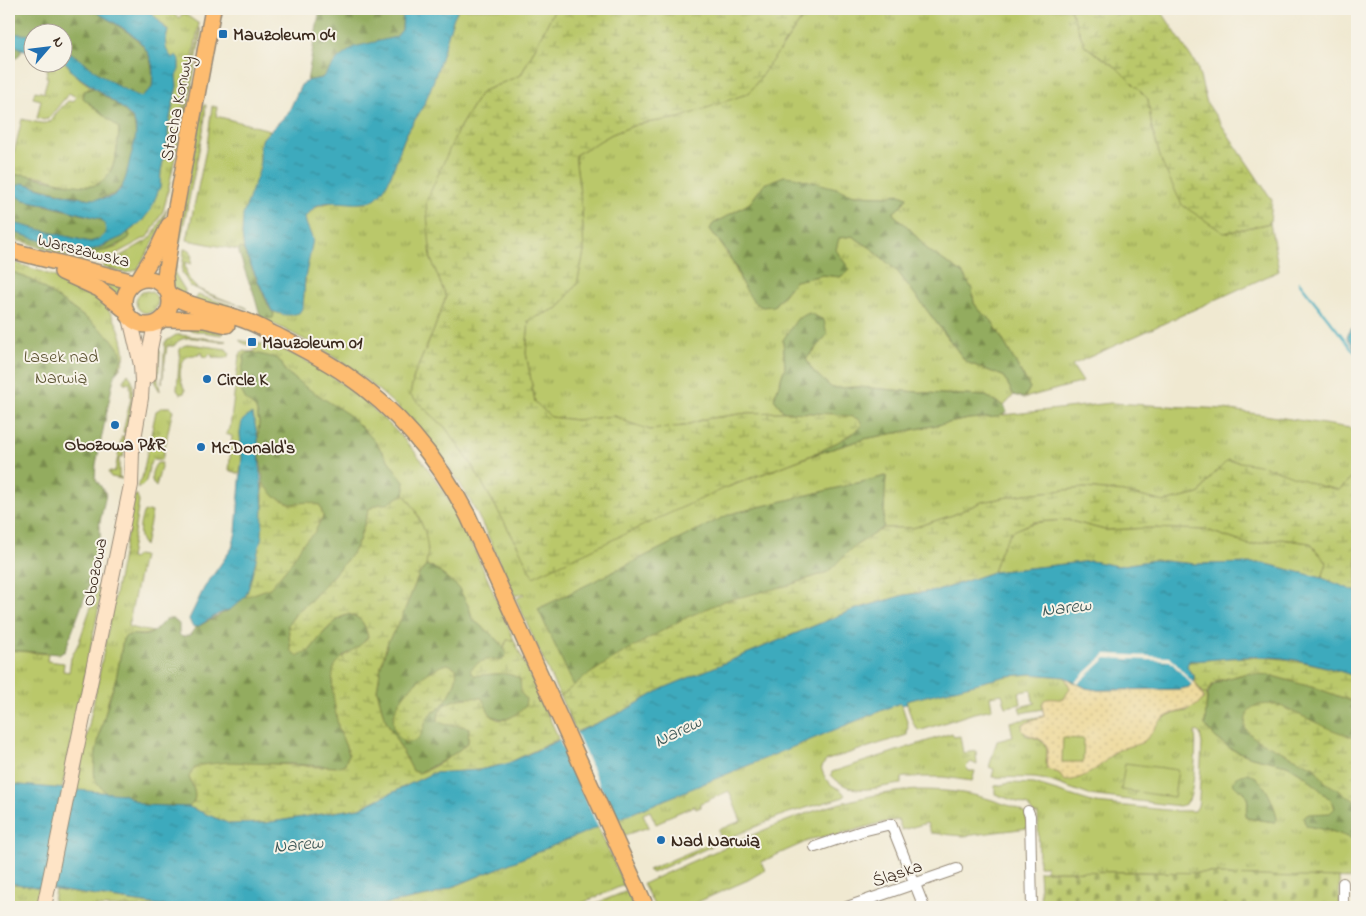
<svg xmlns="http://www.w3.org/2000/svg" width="1366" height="916" font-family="'Indie Flower',sans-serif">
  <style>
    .grass { fill: url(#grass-tufts); stroke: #7a7944; fill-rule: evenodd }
    .forest { fill: url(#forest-firs); stroke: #676b3e }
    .wetland { fill: url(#wetland-marsh); stroke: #7a7944 }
    .sand { fill: url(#sand-dots); stroke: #94825e }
    .cemetery { fill: url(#cemetery-stones); stroke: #7a7944 }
    .pitch { fill: #bac86a; stroke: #7a7944 }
    .water { fill: url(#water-ripples); stroke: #3c6a6e }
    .pier { fill: #f0e9d1 }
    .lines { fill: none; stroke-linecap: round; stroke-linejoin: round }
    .stream { stroke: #3eaabd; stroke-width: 2.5 }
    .street-casing { stroke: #968a78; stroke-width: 12 }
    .secondary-casing { stroke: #968a78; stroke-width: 16 }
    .primary-casing { stroke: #968a78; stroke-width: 18 }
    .street { stroke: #fff; stroke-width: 10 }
    .secondary { stroke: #fee4c6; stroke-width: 14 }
    .primary { stroke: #fdbc70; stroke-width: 15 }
    .poi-dot { fill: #1f6fb2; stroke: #f7f3e8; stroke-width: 2 }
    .labels { text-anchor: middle; stroke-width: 4; stroke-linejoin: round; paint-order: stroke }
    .poi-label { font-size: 18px; font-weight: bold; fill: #3b2a1e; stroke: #f7f3e8; text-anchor: start }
    .street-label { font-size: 18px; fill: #3b2a1e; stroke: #f7f3e8 }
    .park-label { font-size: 18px; fill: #5b5231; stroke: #f7f3e8 }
    .water-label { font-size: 19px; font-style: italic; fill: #3c5756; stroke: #f7f3e8 }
  </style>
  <defs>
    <pattern id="grass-tufts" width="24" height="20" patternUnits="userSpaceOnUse" patternTransform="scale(1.25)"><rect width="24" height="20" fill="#bac86a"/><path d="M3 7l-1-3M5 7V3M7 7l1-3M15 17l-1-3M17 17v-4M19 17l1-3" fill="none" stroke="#98a357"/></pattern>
    <pattern id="forest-firs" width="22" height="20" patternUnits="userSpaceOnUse" patternTransform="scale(1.25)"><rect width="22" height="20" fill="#93ac5e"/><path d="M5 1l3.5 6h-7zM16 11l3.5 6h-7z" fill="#798c4d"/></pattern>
    <pattern id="wetland-marsh" width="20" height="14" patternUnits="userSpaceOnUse" patternTransform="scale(1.25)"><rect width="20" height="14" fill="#bac86a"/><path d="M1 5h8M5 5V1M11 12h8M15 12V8" fill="none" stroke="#98a357"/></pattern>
    <pattern id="sand-dots" width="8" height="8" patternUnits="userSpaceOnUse" patternTransform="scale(1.25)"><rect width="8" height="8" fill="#eeda9e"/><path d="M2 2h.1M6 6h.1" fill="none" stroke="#cdbb88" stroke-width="1.8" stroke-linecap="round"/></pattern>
    <pattern id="cemetery-stones" width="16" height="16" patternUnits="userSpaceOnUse" patternTransform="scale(1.25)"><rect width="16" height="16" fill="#bac86a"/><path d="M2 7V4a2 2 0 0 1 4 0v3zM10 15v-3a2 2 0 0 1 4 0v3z" fill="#98a357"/></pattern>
    <pattern id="water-ripples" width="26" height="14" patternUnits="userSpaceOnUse" patternTransform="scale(1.25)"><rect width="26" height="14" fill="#3eaabd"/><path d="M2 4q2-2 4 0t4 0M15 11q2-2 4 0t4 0" fill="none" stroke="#358b99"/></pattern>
  </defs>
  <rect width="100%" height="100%" fill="#f7f3e8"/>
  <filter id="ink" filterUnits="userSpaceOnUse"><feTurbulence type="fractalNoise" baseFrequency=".02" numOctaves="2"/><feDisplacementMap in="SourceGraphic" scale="10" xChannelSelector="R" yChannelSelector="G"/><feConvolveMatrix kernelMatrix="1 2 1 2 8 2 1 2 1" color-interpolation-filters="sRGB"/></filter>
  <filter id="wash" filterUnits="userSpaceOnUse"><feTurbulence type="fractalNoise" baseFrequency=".0096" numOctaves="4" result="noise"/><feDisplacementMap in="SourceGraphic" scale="20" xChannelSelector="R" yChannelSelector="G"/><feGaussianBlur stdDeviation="1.12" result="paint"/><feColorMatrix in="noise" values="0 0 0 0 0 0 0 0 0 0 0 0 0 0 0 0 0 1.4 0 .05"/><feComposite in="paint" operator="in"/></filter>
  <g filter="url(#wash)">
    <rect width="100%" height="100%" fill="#f0e9d1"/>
    <g class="grass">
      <path d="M145,9H173L171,13L179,18L182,14H185L199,24L182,115V125L166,200L163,211L149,236L104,260H79L29,244V243L9,239V235L70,253L108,250L117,247L129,238L130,235L127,233L133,229L160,187L161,171L168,138V127L177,86L176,76L179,69V59L173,58C163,50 165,42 168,31L167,29L150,11Z"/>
      <path d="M458,9H555L521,75L481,92L458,130L431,259L446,297L433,332L414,376L410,395L445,427L472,465L519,548L731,486L813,455L864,439L969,419L1111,403L1224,409L1357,429V480L1351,479L1339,490L1320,486L1211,477L1199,494L1164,502L1123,492L1085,488L1025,494L982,502L953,515L913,528H883L886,476L731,514L662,548L572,681L574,686L560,697L516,599L525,594L524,593L515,596C500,563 486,529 468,497C421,415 348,356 262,319L260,316L265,319L274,314L272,311L284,315L303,307L305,278L312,240L306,223L305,217L317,206L332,202L367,203L391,176L394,165L406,135L424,104L454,17Z"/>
      <path d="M809,9H1070L1085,46L1116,67L1148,99L1152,129L1224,233L1270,223L1279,271L1072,365L1083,382L1024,398L1030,388L992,321L979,310L974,303L972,289L962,273L928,250L909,228L894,215V212L902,205L907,197L900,194L886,196L854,195L836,188L764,184L750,203L713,224L710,229C723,246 735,264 742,284L779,301L795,281L823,275L840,277L850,270L835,250L839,238L852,236L871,248L898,272L966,362L1003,376L1014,395L1004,406L986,396L941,394L859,387L832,388L813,371L806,359L816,349L783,340L785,367L774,399L784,412L747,413L705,419L683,426L650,430L627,422L615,416L576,420L550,417L535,402L526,353L529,320L558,308L577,283L584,252L582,209L575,155L612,134L638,124L679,118L781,49Z"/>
      <path d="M200,28L201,34L185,124L184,116Z"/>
      <path d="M63,60L80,79L93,88L88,89L89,104L103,113L119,128C118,149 115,185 87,187C72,187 53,179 38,176C30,175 22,176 14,175L9,181V173L22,119C59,128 44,122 68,101L73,102L76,97L69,93L49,118L44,120L37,118L41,100L33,98L35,91L46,93L44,91L48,77H46L48,63L62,62Z"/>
      <path d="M203,105H206L204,126L180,243L177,244Z"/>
      <path d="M212,106L217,107L216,116L270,130L263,138L260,146V168L242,234L244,250L241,248L239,250L187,240L207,145Z"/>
      <path d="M167,209L161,229L137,270L125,273L102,267L151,238Z"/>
      <path d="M184,249L190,250L192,255L191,264L185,262C186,292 210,295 233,303C238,305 245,306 248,309L190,286L182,272Z"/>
      <path d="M178,251L175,274L185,290L184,296C180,293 175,290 173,285C169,276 171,258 178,251Z"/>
      <path d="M9,261C32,268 78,283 97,298C109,307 119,325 122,339C125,353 127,360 117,371L120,364L94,324L35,282L9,270Z"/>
      <path d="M98,280L124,285L120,299L98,282Z"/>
      <circle cx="147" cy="302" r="11"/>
      <path d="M198,295L230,305L237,313L195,300Z"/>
      <path d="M189,325L222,332L224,333L222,335L190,330Z"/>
      <path d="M176,335H181L226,341C210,344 184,329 174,346H167L162,383L165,342Z"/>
      <path d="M239,340C252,343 267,344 280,349C303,357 326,372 346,387C378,411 408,440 431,473C467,524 489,584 514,640H507L504,648L491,634L472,619L469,607L433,567L426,566C429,537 422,517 404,494L405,488L304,386L285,371L281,362L256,409L259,421L258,439L253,415L240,433L242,457L240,474L229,470L232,436L226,434L230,428L239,356L243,351L251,352L256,350C253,345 243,345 239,340Z"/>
      <path d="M190,344L226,349L230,354C226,361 219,358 212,357V355L209,354L208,357L202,356L203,353H199V355H192L185,358C178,370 179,379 185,390L184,393L180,394L177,390L180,349L183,346Z"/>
      <path d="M155,348L160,351L158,380L160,391L155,383Z"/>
      <path d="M128,373C129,376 131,378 132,380C135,389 129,426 125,433L123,432L131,398L130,383H124L123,381Z"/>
      <path d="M163,407H171L173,410C169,425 166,443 162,460L155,459L152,460C146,469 150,487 137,487L142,478L156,411Z"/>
      <path d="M122,436L126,437L123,457L119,458V477L122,478V479L111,477L108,472L115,471Z"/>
      <path d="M157,463H162L156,487C149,481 151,470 157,463Z"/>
      <path d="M135,495H137L139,502L130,558L133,559L137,555L143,556L128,627L153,632C142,638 134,631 123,639L117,676L108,701L95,765L96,780L106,793L76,790Z"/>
      <path d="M149,511L152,512L145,546C136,537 140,524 143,513Z"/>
      <path d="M1067,520L1105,530L1150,528L1207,530L1250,545L1281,539L1310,543L1327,563L1322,578L1263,563L1195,564L1154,560L1118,566L1091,561L993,572C997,559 1001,543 1011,533C1023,521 1051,521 1067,520Z"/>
      <path d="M107,567L62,789L9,784V650L48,654L47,661L64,663L63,671L69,672L71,658L79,642L103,571Z"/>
      <path d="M1031,674L1065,677L1071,688L1064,699L1042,705L1043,709L1021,713L1019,707L1036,703L1033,701L1031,690L1019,692L1021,704L1006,707L1002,694L990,696L992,709L974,713L919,731L913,723L906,701L996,677Z"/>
      <path d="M1202,693H1207L1205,725L1231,749L1252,757L1287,765L1305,776L1333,802L1335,809L1330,813L1308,826L1331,831L1357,840V879L1220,875V873L1046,871V866H1039L1038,814H1034L1028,806L995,794V786L1011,783L1034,784L1095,803L1176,811H1195L1198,806L1199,798L1202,744L1200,733L1196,731L1195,733C1197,743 1194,791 1189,800C1187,804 1184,805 1179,806L1089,795L1047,780L1035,778L992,777L994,769L989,767L997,741L1013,737L1010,722L1044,716L1029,721L1025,735C1034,738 1048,740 1047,752C1047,759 1045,762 1047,769L1059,773L1082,776L1091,772L1118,750L1143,742L1149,736L1154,726L1162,719L1176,713L1187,711L1204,698ZM1255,776C1266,792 1274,801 1275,822L1247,818L1245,815C1249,807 1249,799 1244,791Z"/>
      <path d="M901,702L908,725L907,735L827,760L821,767C823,774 826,781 832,785C838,789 842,789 845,796L844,797L785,814L722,841L719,840L721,838L718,830L741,821L729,791L701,803V807L696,809L694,806L665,818V820L656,824L650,811L643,814L649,827L622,836L615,820Z"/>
      <path d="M952,733L954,737L960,736L963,753L976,751L977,765L971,762L966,767L969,771H975L972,781L943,777H905L902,778L901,784C874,787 852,798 831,775L832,772Z"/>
      <path d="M919,790C948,790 974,793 1001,803C1010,806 1019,808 1026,814L1028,828L964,836L931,833L927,823L902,830L898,820L880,823L835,836L831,835L812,839L761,862L765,870L748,880L686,907H655L643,884C675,868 708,855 741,840C797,815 857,793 919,790Z"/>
      <path d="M598,827L624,885L573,907H370L433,895Z"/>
      <path d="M711,843L712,846L652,873L648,870Z"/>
      <path d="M9,883L42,888L39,907H9Z"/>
      <path d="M55,890L173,907H52Z"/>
      <path d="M627,891L634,907H587Z"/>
    </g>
    <g class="forest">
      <path d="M9,9C34,9 64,6 89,9C97,10 106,18 112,22C142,41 155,50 152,88L141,97L127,92L106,79L63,47L62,32H32V35L9,34Z"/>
      <path d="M320,9H403L402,30L396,37L339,58L322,78L307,81Z"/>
      <path d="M9,46H17L21,49V53L9,65Z"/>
      <path d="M93,88L122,108L134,121L136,136L125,182L115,194L96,200L65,194L23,183L13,194L24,200L101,219L105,224L106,232L100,239L90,242L9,222V181L14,175L23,174C38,177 87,191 99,184C116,174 118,145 119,128L83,98L84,91Z"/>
      <path d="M784,176L794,177L836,188L854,195L886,196L900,194L907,197L902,205L894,212V215L909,228L928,250L962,273L972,289L974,303L979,310L992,321L1030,388L1024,398L1014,395L1003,376L966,362L898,272L871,248L852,236L839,238L836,250L850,270L840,277L823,275L795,281L774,306L762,307L753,301L742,284L738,272L726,250L710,229L713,224L750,203L764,184Z"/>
      <path d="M9,231L82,251L93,250L102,247L127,233L130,235L129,238C88,268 55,248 11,236L9,235Z"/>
      <path d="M241,248L244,250L269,307L274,314L273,318L265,319L260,316L253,291L248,280L239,253V249Z"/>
      <path d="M9,270L35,282L94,324L111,338L121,352L122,359L114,377L96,464L95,478L106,494L99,526C107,547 73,627 65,651L60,654L9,650Z"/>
      <path d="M809,313L824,320L827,335L806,359L813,371L832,388L859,387L941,394L986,396L1004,406L1007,412L999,417L969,419L864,439L813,455L854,433L834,414L784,412L774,399L785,367L783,340L797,319Z"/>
      <path d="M251,352L276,358L281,362L285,371L304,386L349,415L373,439L404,482L405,488L404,494L387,505L380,504L369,509L359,541L352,554L312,599L297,612L288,625L291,651H309C321,636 331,621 349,614C362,618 365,624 368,637L362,646L343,656L339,729L349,754L345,764L337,767L291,764L201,765L189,777C193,788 200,798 189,807L143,805L123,794L106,793C103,789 98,785 96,781C88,763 110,698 116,678C119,665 121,652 123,639C130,631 137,637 147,635C154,634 160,624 166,619H173L179,624V634L182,637L190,635L195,628L231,609L263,483L258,439L259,421L256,409L246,400L239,387L245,354Z"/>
      <path d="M886,476L883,528L852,548L828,572L790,585L579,681L574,686L538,609L730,514Z"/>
      <path d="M426,566L433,567L458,587L469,607L472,619L491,634L504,648L506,655L502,660L494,659L474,675L510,673L520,679C520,688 529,699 525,707C523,710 518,713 516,715C497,727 482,708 467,697C454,700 437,705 438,721C448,724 461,724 469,728L468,743L450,757L419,773L413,771L384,717L377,690L381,665L388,641L401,619L419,574Z"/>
      <path d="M1247,673L1269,675L1319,689L1357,703V840L1331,831L1307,826L1304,821V817L1309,814L1330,813L1335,808L1333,802L1305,776L1287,765L1252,757L1231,749L1216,738L1205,725C1208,681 1205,685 1247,673Z"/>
      <path d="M1248,773C1264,779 1273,801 1277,817L1275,822L1247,818L1245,815C1249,807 1249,799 1244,791L1238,789L1233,784L1236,777Z"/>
    </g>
    <g class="wetland">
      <path d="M555,9H809L749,93L679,118L638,124L612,134L575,155L582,209L584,252L577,284L558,308L529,320L526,353L535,402L551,417L576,420L615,416L627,422L650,430L683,426L705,419L747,413L784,412L834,414L853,417L860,420L862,426C823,456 774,468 730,486C664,515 598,547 533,577L519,548L472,465L445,427L410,395L414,376L433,332L446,297L431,259L426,202L458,130L481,92L521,75Z"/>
      <path d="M1070,9H1160L1197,66L1207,103L1272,200L1270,223L1224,233L1182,205L1162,163L1152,129L1148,99L1116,67L1085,46Z"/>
      <path d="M1228,460L1265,466L1320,486L1339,490L1351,479L1357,480V592L1322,578L1327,563L1310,543L1281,539L1250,545L1207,530L1150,528L1105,530L1067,520L1034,522L1011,532L1000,551L993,572L940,590L904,595L850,611L664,688L624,711L576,732L560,697L579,681L614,658L683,619L724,601L790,585L828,572L852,548L883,528H913L953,515L982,502L1025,494L1085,488L1123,492L1164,502L1199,494L1211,477Z"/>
      <path d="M263,483L275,497L291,504L308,502L320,505L323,516L314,533L303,543L290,564L270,588L245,597L249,587L263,509Z"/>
      <path d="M404,494L415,509L425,532L428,550L426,566L419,574L401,619L388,641L381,665L377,690L384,717L413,771L419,773C437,767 453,755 468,743L469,728C458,723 448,728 438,721C437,698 466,697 482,698C485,704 488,712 492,716C503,726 517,714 525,707L526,699L521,693L520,679C504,669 492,676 474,675L470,671C478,659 489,659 502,660L506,655L504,648L507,640H514L559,739L506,764L479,770L433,773L360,808L265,823L230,824L189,807C200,798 193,788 189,777L193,769L201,765L229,762L337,767L345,764L349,754C346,746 342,738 339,729C336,717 328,674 336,664C345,653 359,649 368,637C365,624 362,618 349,614L339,618L325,631L309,651L298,656L291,651L288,625L297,612L312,599L352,554L359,541L369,509L380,504H387Z"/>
      <path d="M1245,657C1288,657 1317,663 1357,677V703L1319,689L1269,675L1247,673L1217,681L1212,685L1206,694L1202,693L1194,680V675L1188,669L1186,665L1189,661Z"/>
      <path d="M448,664L456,668C459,680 448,701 438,709C436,711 433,712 431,713C420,726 427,741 405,743C371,718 420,670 448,664Z"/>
      <path d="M1276,704L1330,729L1357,739V802L1325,782L1314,767L1255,739L1245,728C1246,703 1255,705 1276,704Z"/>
    </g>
    <path class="sand" d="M1065,677L1086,688L1098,690L1180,689L1189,687L1194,680L1204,698C1193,713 1177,709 1164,718C1154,724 1153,735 1144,741C1138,746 1126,746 1119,750C1113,752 1111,755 1107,759C1097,770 1079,781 1064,781L1059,773L1047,769C1045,760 1049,751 1046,745C1041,736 1028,738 1022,730L1023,724L1044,716L1042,705L1044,700C1051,697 1056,700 1064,699L1070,688Z"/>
    <path class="cemetery" d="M1039,871L1220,873L1221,875L1339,878L1340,907H1041Z"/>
    <g class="pitch">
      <path d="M1063,738L1084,739L1083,762H1062Z"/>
      <path d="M1125,763L1178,770L1174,797L1121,790Z"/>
    </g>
    <g class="water">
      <path d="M91,9H145L150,11L168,31C165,42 163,49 173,58L176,55L179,59V70L176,76L177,86L168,127V138L161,171L160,187L150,211L142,221L122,237L92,250L82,251L70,249L9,231V222L90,242L100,239L106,233L105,224L101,219L45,204L24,200L13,194L16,186L22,183C43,188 98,208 116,194C126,185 127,171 130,159C133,148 139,132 134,121C129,109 84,82 71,71L69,66L63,60V47C88,65 112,86 141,97L152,88C153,79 154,69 151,60C143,35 112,22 91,9Z"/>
      <path d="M403,9H458L454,17C444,46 437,77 424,104C419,116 410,125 405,137C398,153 390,188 376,198C359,210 334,196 316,206C312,209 309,213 305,217L306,223L313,240L305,278L303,307L299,313L291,315H284L272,311L244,250L242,234L243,215L260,168V146L263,138L288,113L301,85L307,81L322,78L339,58L354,47L396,37L402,30Z"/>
      <path d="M9,33L32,35V52L21,49L17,46H9Z"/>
      <path d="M1357,326V351L1347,337L1351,329Z"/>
      <path d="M250,414L253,415L258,439L263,509L262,536L249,587L245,597L231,609L218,614L197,627L192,626L189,619L204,588L232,548L236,532L242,458L240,433L242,421Z"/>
      <path d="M1154,560L1195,564L1263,563L1322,578L1357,592V677C1329,667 1301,659 1271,657C1243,655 1216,660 1189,661L1187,666L1188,669L1194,675V680L1189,687L1180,689L1098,690L1086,688L1065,677L1031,674L1007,676L906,701L907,704L901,705L900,703L433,895L370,907H173L9,883V784L123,794L143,805L189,807L230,824L265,823L360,808L433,773L479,770L506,764L624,711L664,688L850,611L904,595L940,590L993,572L1091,561L1118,566Z"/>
    </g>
    <g class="pier">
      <path d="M1106,654L1170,657L1194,684L1193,686L1170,661L1106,658L1078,684L1075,682Z"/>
      <path d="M575,730L616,822L599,829L558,737Z"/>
    </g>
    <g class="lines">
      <path class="stream" d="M1299,282L1357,355"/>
    </g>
  </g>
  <g filter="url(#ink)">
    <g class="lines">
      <g class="street-casing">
        <g id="street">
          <path d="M1028,811L1030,816L1032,907"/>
          <path d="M815,847L862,831L891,824L924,907"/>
          <path d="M1343,883V907"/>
          <path d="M847,907L957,869"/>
        </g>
      </g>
      <g class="secondary-casing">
        <g id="secondary">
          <path d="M149,376L150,349L155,324"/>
          <path d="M44,907L131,485L132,450L141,398L142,381L141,365L130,318"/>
        </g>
      </g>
      <g class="primary-casing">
        <g id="primary">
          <path d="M9,250L134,282"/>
          <path d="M62,272L99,289L125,310"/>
          <circle cx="147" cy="302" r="23"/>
          <path d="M138,280L158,248L169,225"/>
          <path d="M166,288L165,276L175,213L213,9"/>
          <path d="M170,295C194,309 223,311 249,322C258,325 266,331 276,335C299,347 323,359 345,374C398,410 439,460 468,516L646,907"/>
          <path d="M164,319L204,320L227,325"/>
        </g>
      </g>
      <use href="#street" class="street"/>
      <use href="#secondary" class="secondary"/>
      <use href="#primary" class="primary"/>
    </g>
  </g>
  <g class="poi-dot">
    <rect x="218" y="29" width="10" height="10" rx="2.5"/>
    <rect x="247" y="337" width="10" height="10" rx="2.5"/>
    <circle cx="207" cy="379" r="5"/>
    <circle cx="115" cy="425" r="5"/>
    <circle cx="201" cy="447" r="5"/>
    <circle cx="661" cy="840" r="5"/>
  </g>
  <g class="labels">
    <g class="poi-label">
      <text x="233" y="40">Mauzoleum 04</text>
      <text x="262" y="348">Mauzoleum 01</text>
      <text x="217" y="385">Circle K</text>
      <text x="115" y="450" text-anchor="middle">Obozowa P&amp;R</text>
      <text x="211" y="453">McDonald's</text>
      <text x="671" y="846">Nad Narwią</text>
    </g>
    <g class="street-label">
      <text transform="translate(176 108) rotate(-79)" y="6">Stacha Konwy</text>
      <text transform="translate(84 250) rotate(14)" y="6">Warszawska</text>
      <text transform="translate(94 572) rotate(-79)" y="6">Obozowa</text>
      <text transform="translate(897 873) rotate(-19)" y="6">Śląska</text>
    </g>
    <g class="park-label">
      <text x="61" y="362">Lasek nad<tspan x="61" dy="21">Narwią</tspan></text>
    </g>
    <g class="water-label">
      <text transform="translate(1066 606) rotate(-7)" y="7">Narew</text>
      <text transform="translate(677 730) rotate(-26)" y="7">Narew</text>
      <text transform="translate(298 843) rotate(-6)" y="7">Narew</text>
    </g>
  </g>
  <rect width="1366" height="916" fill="none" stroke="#f7f3e8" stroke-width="30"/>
  <g transform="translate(48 48) rotate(62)"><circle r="24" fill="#f7f3e8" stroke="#aca397"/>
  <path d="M0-4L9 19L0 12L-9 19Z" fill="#1f6fb2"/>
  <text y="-8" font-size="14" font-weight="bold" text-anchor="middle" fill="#3b2a1e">N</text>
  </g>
</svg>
